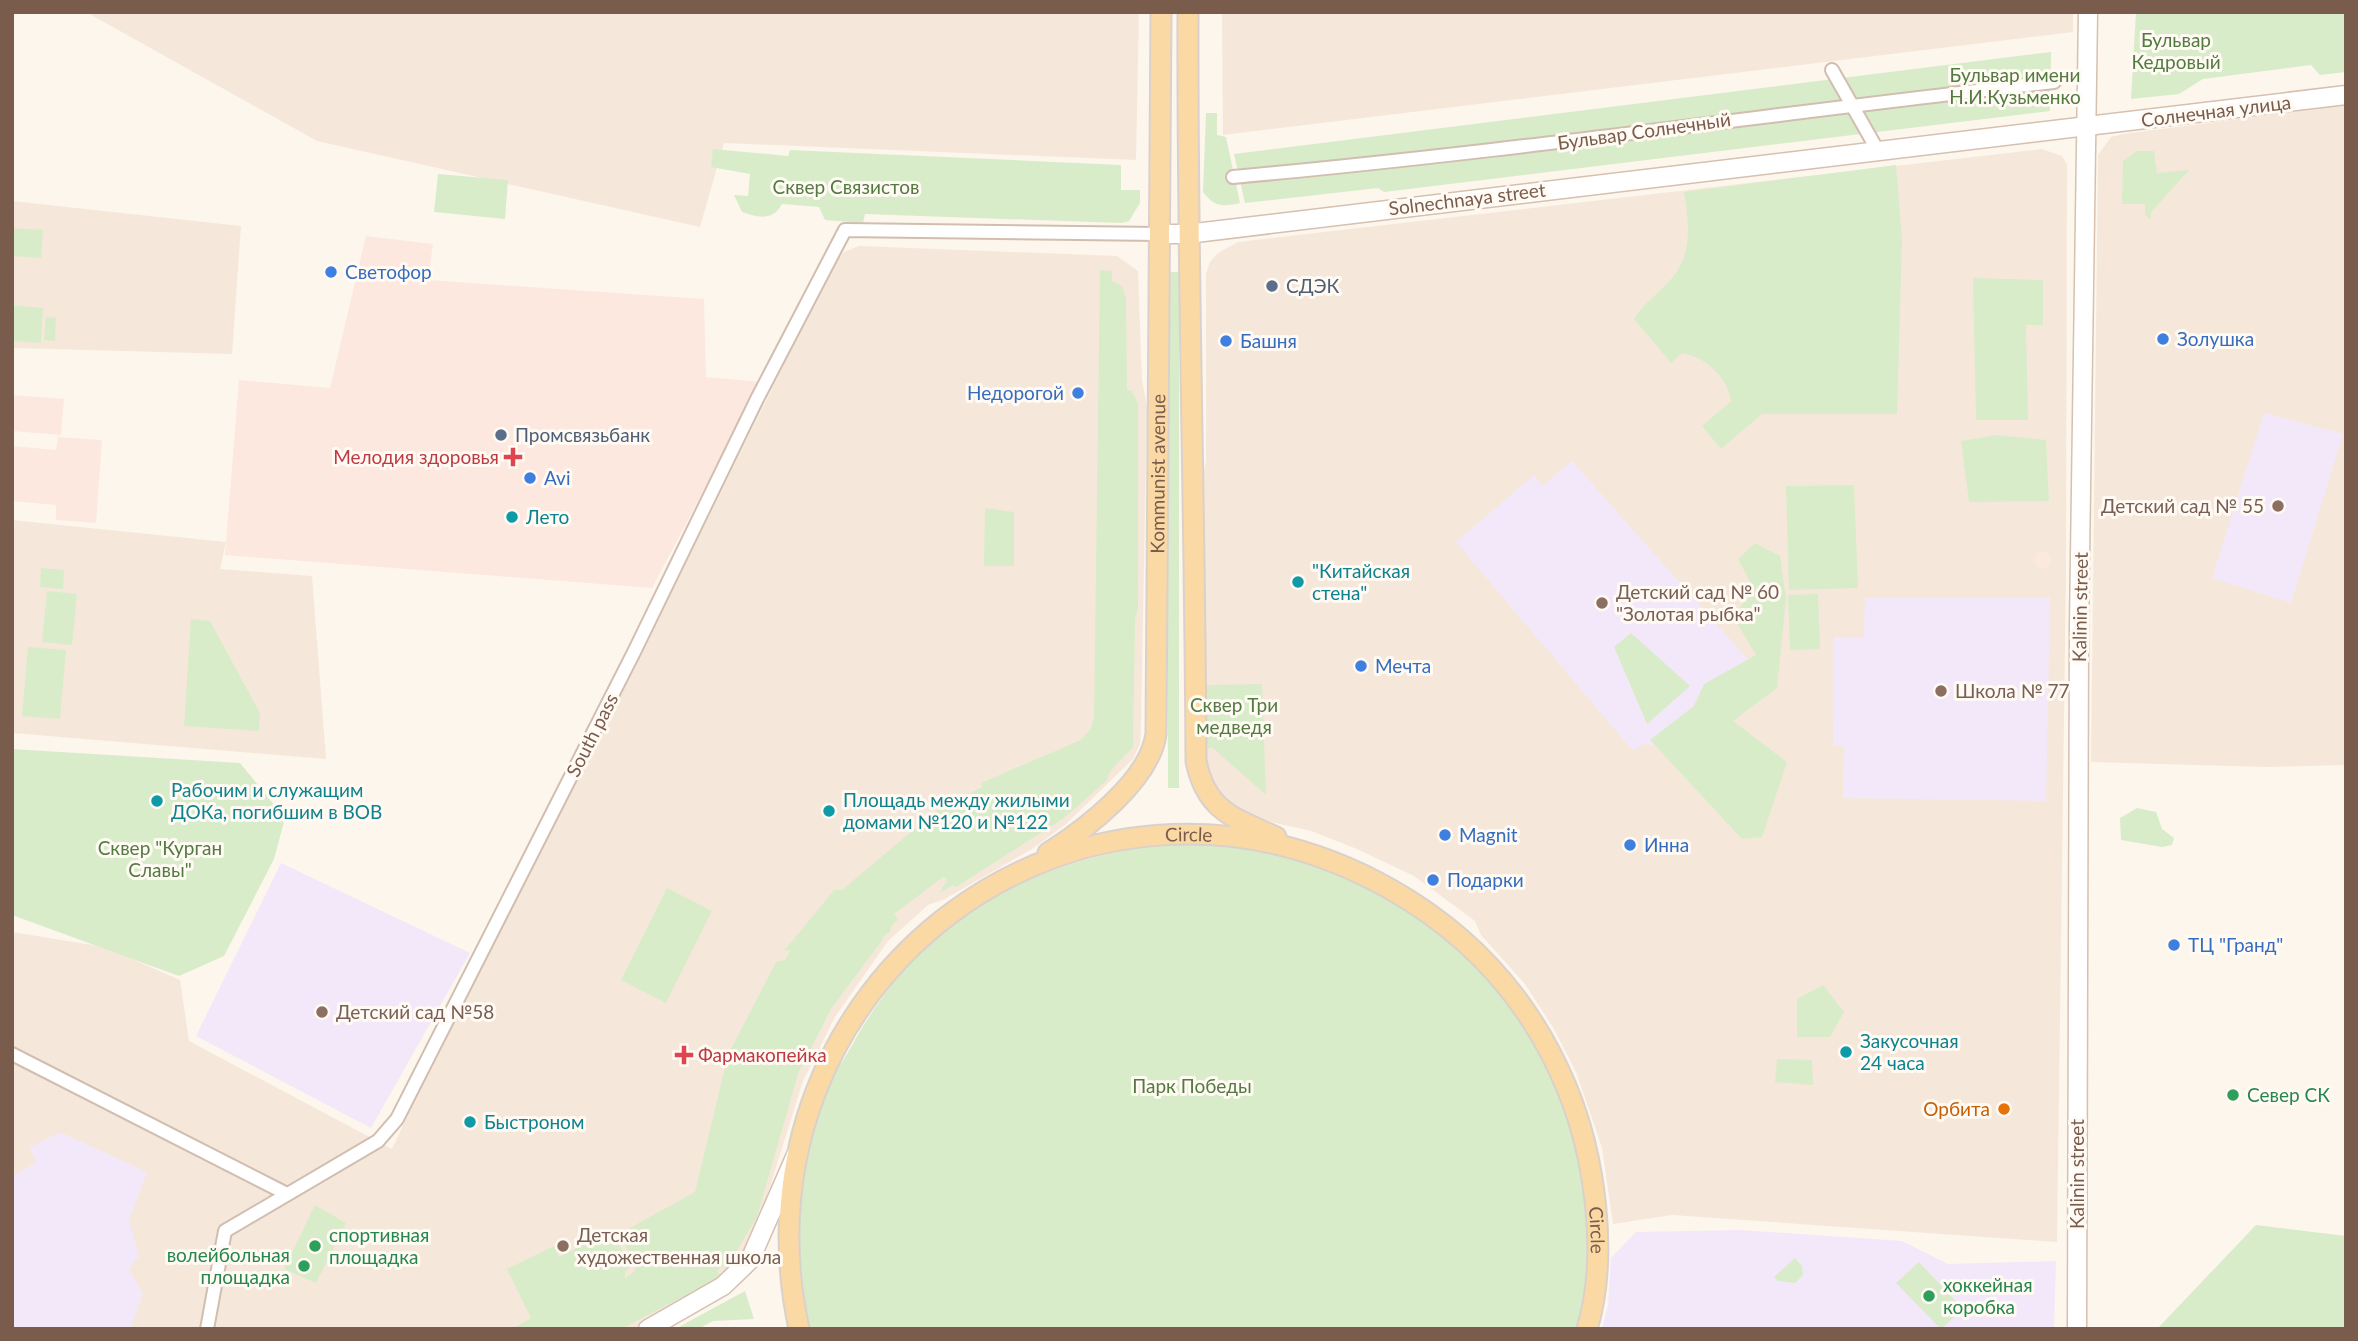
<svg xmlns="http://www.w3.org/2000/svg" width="2358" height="1341" font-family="Lato,sans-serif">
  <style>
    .residential { fill: #f5e8da }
    .commercial { fill: #fde8e0 }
    .education { fill: #f3e8fa }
    .green { fill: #d8ecc9 }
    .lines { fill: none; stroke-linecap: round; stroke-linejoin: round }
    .street-casing { stroke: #d1beb0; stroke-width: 16 }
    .secondary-casing { stroke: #d6c0b0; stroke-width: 21 }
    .primary-casing { stroke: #dad1cd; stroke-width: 23 }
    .street { stroke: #fff; stroke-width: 12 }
    .secondary { stroke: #fff; stroke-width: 18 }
    .primary { stroke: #fbd9a5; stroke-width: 19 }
    .shop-dot { fill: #3f7fe0; stroke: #fffaf3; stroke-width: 2.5 }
    .service-dot { fill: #5c6f8a; stroke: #fffaf3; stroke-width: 2.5 }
    .health-dot { fill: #e0444e; stroke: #fffaf3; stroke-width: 2.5 }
    .education-dot { fill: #8d6e63; stroke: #fffaf3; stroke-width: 2.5 }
    .culture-dot { fill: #0f9aa8; stroke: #fffaf3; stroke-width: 2.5 }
    .leisure-dot { fill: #2e9e5b; stroke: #fffaf3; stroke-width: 2.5 }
    .food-dot { fill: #e8710a; stroke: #fffaf3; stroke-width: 2.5 }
    .labels { text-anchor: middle; stroke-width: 6; stroke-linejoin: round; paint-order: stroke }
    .park-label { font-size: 19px; fill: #537a41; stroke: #fffaf3 }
    .street-label { font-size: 19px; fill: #7a5c4d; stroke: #fffaf3 }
    .shop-label { font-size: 19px; fill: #366cbe; stroke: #fffaf3; text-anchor: start }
    .service-label { font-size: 19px; fill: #4e5e75; stroke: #fffaf3; text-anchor: start }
    .health-label { font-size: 19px; fill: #be3a42; stroke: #fffaf3; text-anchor: end }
    .education-label { font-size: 19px; fill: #785e54; stroke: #fffaf3; text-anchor: start }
    .culture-label { font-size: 19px; fill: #0d838f; stroke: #fffaf3; text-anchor: start }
    .leisure-label { font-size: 19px; fill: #27864d; stroke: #fffaf3; text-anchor: start }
    .food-label { font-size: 19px; fill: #c56008; stroke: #fffaf3; text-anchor: end }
  </style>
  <rect width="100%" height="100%" fill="#fdf6ec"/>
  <g class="residential">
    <path d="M86,12H1139L1136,160L724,143L700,227L317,141Z"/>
    <path d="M1222,12H2073V32L1223,135Z"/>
    <path d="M2346,105V765L2266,767L2091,762L2098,155L2111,137L2123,134Z"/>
    <path d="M2042,149L2062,156L2067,165L2066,570L2057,1242L1672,1215L1613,1224L1602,1148L1576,1072L1554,1029L1525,984L1481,935L1475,921L1414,876L1357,849L1311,831L1253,818L1220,800L1202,757V478L1206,461V274L1210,262L1218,253L1238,242Z"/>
    <path d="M12,201L241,226L232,354L12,348Z"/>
    <path d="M859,246L1117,256L1138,271L1142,381L1147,406L1141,726L1140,744L1133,759L1066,824L1032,849L945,899L928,905L888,941L835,1017L803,1081L753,1241L724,1279L633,1329H12V932L105,947L180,980L189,1041L392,1149L451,1022L643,650L834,263L844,252Z"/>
    <path d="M12,520L226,542L220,569L312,576L326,759L12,733Z"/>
  </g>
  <g class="commercial">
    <path d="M366,236L433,244L428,280L704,299L706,377L761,382L652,588L225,555L239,380L330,388Z"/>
    <path d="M12,395L64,399L61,435L12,431Z"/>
    <path d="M58,437L102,440L96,523L56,520V505L12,501V446L56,450Z"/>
    <circle cx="2043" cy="560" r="8"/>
  </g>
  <g class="education">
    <path d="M2264,413L2343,434L2291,603L2212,578Z"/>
    <path d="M1572,461L1751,663L1655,745L1643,744L1633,751L1456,542L1534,475L1542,486Z"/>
    <path d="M1865,597H2050L2046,801L1843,798L1844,746L1833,745L1834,637H1864Z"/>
    <path d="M281,863L470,953L371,1128L196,1036Z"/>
    <path d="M60,1132L147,1172L129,1221L139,1256L129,1269L143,1294L130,1329H12V1176L37,1162L29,1148Z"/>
    <path d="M1740,1230L1902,1241L1948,1264L2056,1261L2054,1329H1602L1608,1305L1611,1258L1636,1232Z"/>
  </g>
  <g class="green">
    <path d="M2136,12H2346V72L2320,75L2311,65L2203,79L2179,94L2131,99Z"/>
    <path d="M2051,52L2050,111L1384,192L1378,188L1245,203L1234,154Z"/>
    <path d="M1206,113H1217V135L1226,137L1240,203C1223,207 1214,207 1203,192Z"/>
    <path d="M713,149L788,156L790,150L1121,165V190H1140V203L1129,221L1121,223L865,214L863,223L825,220L819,207L782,204C773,221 758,218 742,212L734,195L748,196L750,174L711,167Z"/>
    <path d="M2137,151H2154L2157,173L2189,170L2151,212V219L2145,215V204H2122L2123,161Z"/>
    <path d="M1896,165L1902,240L1897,414H1762L1721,449L1702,426L1731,401C1728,377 1705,357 1682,353L1671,363L1634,319C1644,302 1660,293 1672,278C1693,253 1689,222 1684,192Z"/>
    <path d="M438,174L508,180L505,219L434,212Z"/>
    <path d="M12,228L43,230L41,258L12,256Z"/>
    <path d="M1100,270L1112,271V281L1122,286L1126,298L1127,390L1132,391L1138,404V609L1135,618L1133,747L1111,770L1107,780L1064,818L956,887L953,885L940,893L947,879L943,877L894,914L898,919L890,928L891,931L881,938H884L831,1009L798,1074L757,1217L726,1269L722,1266L717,1271L721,1277L621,1329H512L531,1318L507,1269L554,1246L559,1257L594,1239L598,1246L615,1237L631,1267L625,1272V1278L634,1272L636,1266L619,1234L695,1192L728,1055L776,962L785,960L791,950L784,951L834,890H842L937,810L982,787L981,783L1081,740L1090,730L1094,718Z"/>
    <path d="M1167,272H1179V788H1168Z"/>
    <path d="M1973,278L2043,280V325H2026L2028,420H1976Z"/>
    <path d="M12,305L43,308L41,343L12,341Z"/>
    <path d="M46,317L56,318L55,341L44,340Z"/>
    <path d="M1996,435L2046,440L2049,501L1969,502L1961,441Z"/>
    <path d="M1854,485L1858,588L1789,590L1786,486Z"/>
    <path d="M985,508L1014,512V566H984Z"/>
    <path d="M1755,543L1780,556L1786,598L1777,688L1733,721L1787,762L1762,837L1742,839L1650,740L1694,706L1704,684L1756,655L1732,615L1755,591L1738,559Z"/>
    <path d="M41,568L64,570L63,589L40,587Z"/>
    <path d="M47,591L77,594L72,645L42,642Z"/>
    <path d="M1818,594L1820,649L1790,650L1788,595Z"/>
    <path d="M191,619L210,621L260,713L259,731L184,726Z"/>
    <path d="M1631,633L1690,686L1647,724L1614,647Z"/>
    <path d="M28,647L66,650L60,719L22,716Z"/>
    <path d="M1262,684L1266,795L1213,748L1206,749V685Z"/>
    <path d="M12,749L240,763L285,818L274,859L224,956L179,976L12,915Z"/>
    <path d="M2137,808L2156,812L2162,829L2174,838L2172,845L2162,847L2121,840L2120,818Z"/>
    <path d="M1177,843C1208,846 1242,846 1272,853C1299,859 1352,880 1377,892C1534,967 1617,1163 1577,1329H808C806,1298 795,1235 799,1207C804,1172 812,1132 823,1098C829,1081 842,1063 851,1047C921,918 1034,857 1177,843Z"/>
    <path d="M667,888L712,911L666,1003L621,980Z"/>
    <path d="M1823,985L1844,1012L1830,1037H1797V999Z"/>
    <path d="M1777,1059L1812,1060L1813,1085L1775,1082Z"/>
    <path d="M315,1205L346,1223L316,1283L284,1269Z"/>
    <path d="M2256,1225L2346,1236V1329H2157Z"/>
    <path d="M1795,1258L1802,1266L1803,1275L1795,1283L1778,1281L1774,1277Z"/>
    <path d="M1919,1262L1963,1309L1941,1329L1896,1283Z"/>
    <path d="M745,1291L754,1319L713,1321L698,1329H675Z"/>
  </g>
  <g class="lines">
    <g class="street-casing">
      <g id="street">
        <path d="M1832,70L1878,151"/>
        <path d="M1233,177C1507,152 1780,113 2054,82"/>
        <path d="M12,1054L285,1193"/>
        <path d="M207,1329L225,1231L378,1141L397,1119L634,652L757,399L845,230L1159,234"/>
      </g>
    </g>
    <g class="secondary-casing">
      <g id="secondary">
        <path d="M1159,234H1187L2346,95"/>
        <path d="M648,1329L723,1286L750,1260L796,1155"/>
        <path d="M2077,1329L2079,625L2088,12"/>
      </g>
    </g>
    <g class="primary-casing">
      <g id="primary">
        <path d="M1188,12C1187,262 1195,511 1196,761C1206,811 1234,818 1276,837"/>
        <path id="s1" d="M1048,853C1086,829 1150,780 1156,734L1161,12"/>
        <path id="s2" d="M799,1329C725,984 1079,714 1390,889C1470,934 1530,1000 1566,1086C1595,1155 1609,1256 1587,1329"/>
      </g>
    </g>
    <use href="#street" class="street"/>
    <use href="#secondary" class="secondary"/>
    <use href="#primary" class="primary"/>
  </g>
  <g class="shop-dot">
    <circle cx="331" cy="272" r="7"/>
    <circle cx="2163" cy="339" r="7"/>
    <circle cx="1226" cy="341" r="7"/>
    <circle cx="1078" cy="393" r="7"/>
    <circle cx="530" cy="478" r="7"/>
    <circle cx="1361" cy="666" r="7"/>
    <circle cx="1445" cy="835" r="7"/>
    <circle cx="1630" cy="845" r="7"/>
    <circle cx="1433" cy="880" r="7"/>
    <circle cx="2174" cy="945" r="7"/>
  </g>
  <g class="service-dot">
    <circle cx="1272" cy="286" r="7"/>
    <circle cx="501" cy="435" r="7"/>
  </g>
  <g class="health-dot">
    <path d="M509.5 446.5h7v7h7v7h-7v7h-7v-7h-7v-7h7z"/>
    <path d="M680.5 1044.5h7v7h7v7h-7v7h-7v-7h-7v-7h7z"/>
  </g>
  <g class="education-dot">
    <circle cx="2278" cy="506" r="7"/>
    <circle cx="1602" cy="603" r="7"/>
    <circle cx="1941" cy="691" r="7"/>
    <circle cx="322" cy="1012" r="7"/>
    <circle cx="563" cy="1246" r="7"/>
  </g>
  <g class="culture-dot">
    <circle cx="512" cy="517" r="7"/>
    <circle cx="1298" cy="582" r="7"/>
    <circle cx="157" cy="801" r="7"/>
    <circle cx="829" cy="811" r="7"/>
    <circle cx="1846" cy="1052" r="7"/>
    <circle cx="470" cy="1122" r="7"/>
  </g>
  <g class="leisure-dot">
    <circle cx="2233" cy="1095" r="7"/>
    <circle cx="315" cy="1246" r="7"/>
    <circle cx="304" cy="1266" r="7"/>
    <circle cx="1929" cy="1296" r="7"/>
  </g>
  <circle class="food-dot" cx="2004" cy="1109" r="7"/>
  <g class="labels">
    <g class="park-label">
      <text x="2176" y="47">Бульвар<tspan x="2176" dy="22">Кедровый</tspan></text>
      <text x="2015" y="82">Бульвар имени<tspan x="2015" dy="22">Н.И.Кузьменко</tspan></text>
      <text x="846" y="194">Сквер Связистов</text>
      <text x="1234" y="712">Сквер Три<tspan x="1234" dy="22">медведя</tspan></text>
      <text x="160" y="855">Сквер "Курган<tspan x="160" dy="22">Славы"</tspan></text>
      <text x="1192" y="1093">Парк Победы</text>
    </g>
    <g class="street-label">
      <text transform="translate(2216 111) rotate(-7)" y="7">Солнечная улица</text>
      <text transform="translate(1644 131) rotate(-8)" y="7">Бульвар Солнечный</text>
      <text transform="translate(1467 199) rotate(-7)" y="7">Solnechnaya street</text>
      <text dy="7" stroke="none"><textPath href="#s1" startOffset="425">Kommunist avenue</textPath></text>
      <text transform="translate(2080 607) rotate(-89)" y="7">Kalinin street</text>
      <text transform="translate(592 735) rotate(-63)" y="7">South pass</text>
      <text dy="7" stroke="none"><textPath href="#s2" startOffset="723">Circle</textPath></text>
      <text transform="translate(2077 1174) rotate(-90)" y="7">Kalinin street</text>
      <text dy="7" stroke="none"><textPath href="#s2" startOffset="1351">Circle</textPath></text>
    </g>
    <g class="shop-label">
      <text x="345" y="279">Светофор</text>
      <text x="2177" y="346">Золушка</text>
      <text x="1240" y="348">Башня</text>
      <text x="1064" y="400" text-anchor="end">Недорогой</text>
      <text x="544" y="485">Avi</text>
      <text x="1375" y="673">Мечта</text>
      <text x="1459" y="842">Magnit</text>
      <text x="1644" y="852">Инна</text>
      <text x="1447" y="887">Подарки</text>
      <text x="2188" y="952">ТЦ "Гранд"</text>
    </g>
    <g class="service-label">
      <text x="1286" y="293">СДЭК</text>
      <text x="515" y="442">Промсвязьбанк</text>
    </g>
    <g class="health-label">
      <text x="499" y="464">Мелодия здоровья</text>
      <text x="698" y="1062" text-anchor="start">Фармакопейка</text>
    </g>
    <g class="education-label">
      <text x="2264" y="513" text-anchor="end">Детский сад № 55</text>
      <text x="1616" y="599">Детский сад № 60<tspan x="1616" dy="22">"Золотая рыбка"</tspan></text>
      <text x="1955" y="698">Школа № 77</text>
      <text x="336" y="1019">Детский сад №58</text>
      <text x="577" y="1242">Детская<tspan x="577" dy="22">художественная школа</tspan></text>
    </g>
    <g class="culture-label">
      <text x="526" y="524">Лето</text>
      <text x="1312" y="578">"Китайская<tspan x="1312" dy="22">стена"</tspan></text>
      <text x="171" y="797">Рабочим и служащим<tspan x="171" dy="22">ДОКа, погибшим в ВОВ</tspan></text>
      <text x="843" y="807">Площадь между жилыми<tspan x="843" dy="22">домами №120 и №122</tspan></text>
      <text x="1860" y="1048">Закусочная<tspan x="1860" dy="22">24 часа</tspan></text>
      <text x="484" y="1129">Быстроном</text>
    </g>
    <g class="leisure-label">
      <text x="2247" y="1102">Север СК</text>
      <text x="329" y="1242">спортивная<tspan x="329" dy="22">площадка</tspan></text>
      <text x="290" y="1262" text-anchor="end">волейбольная<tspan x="290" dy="22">площадка</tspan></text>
      <text x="1943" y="1292">хоккейная<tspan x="1943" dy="22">коробка</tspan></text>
    </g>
    <g class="food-label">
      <text x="1990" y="1116">Орбита</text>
    </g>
  </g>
  <rect width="2358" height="1341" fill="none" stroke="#7a5c4d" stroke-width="28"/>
</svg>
